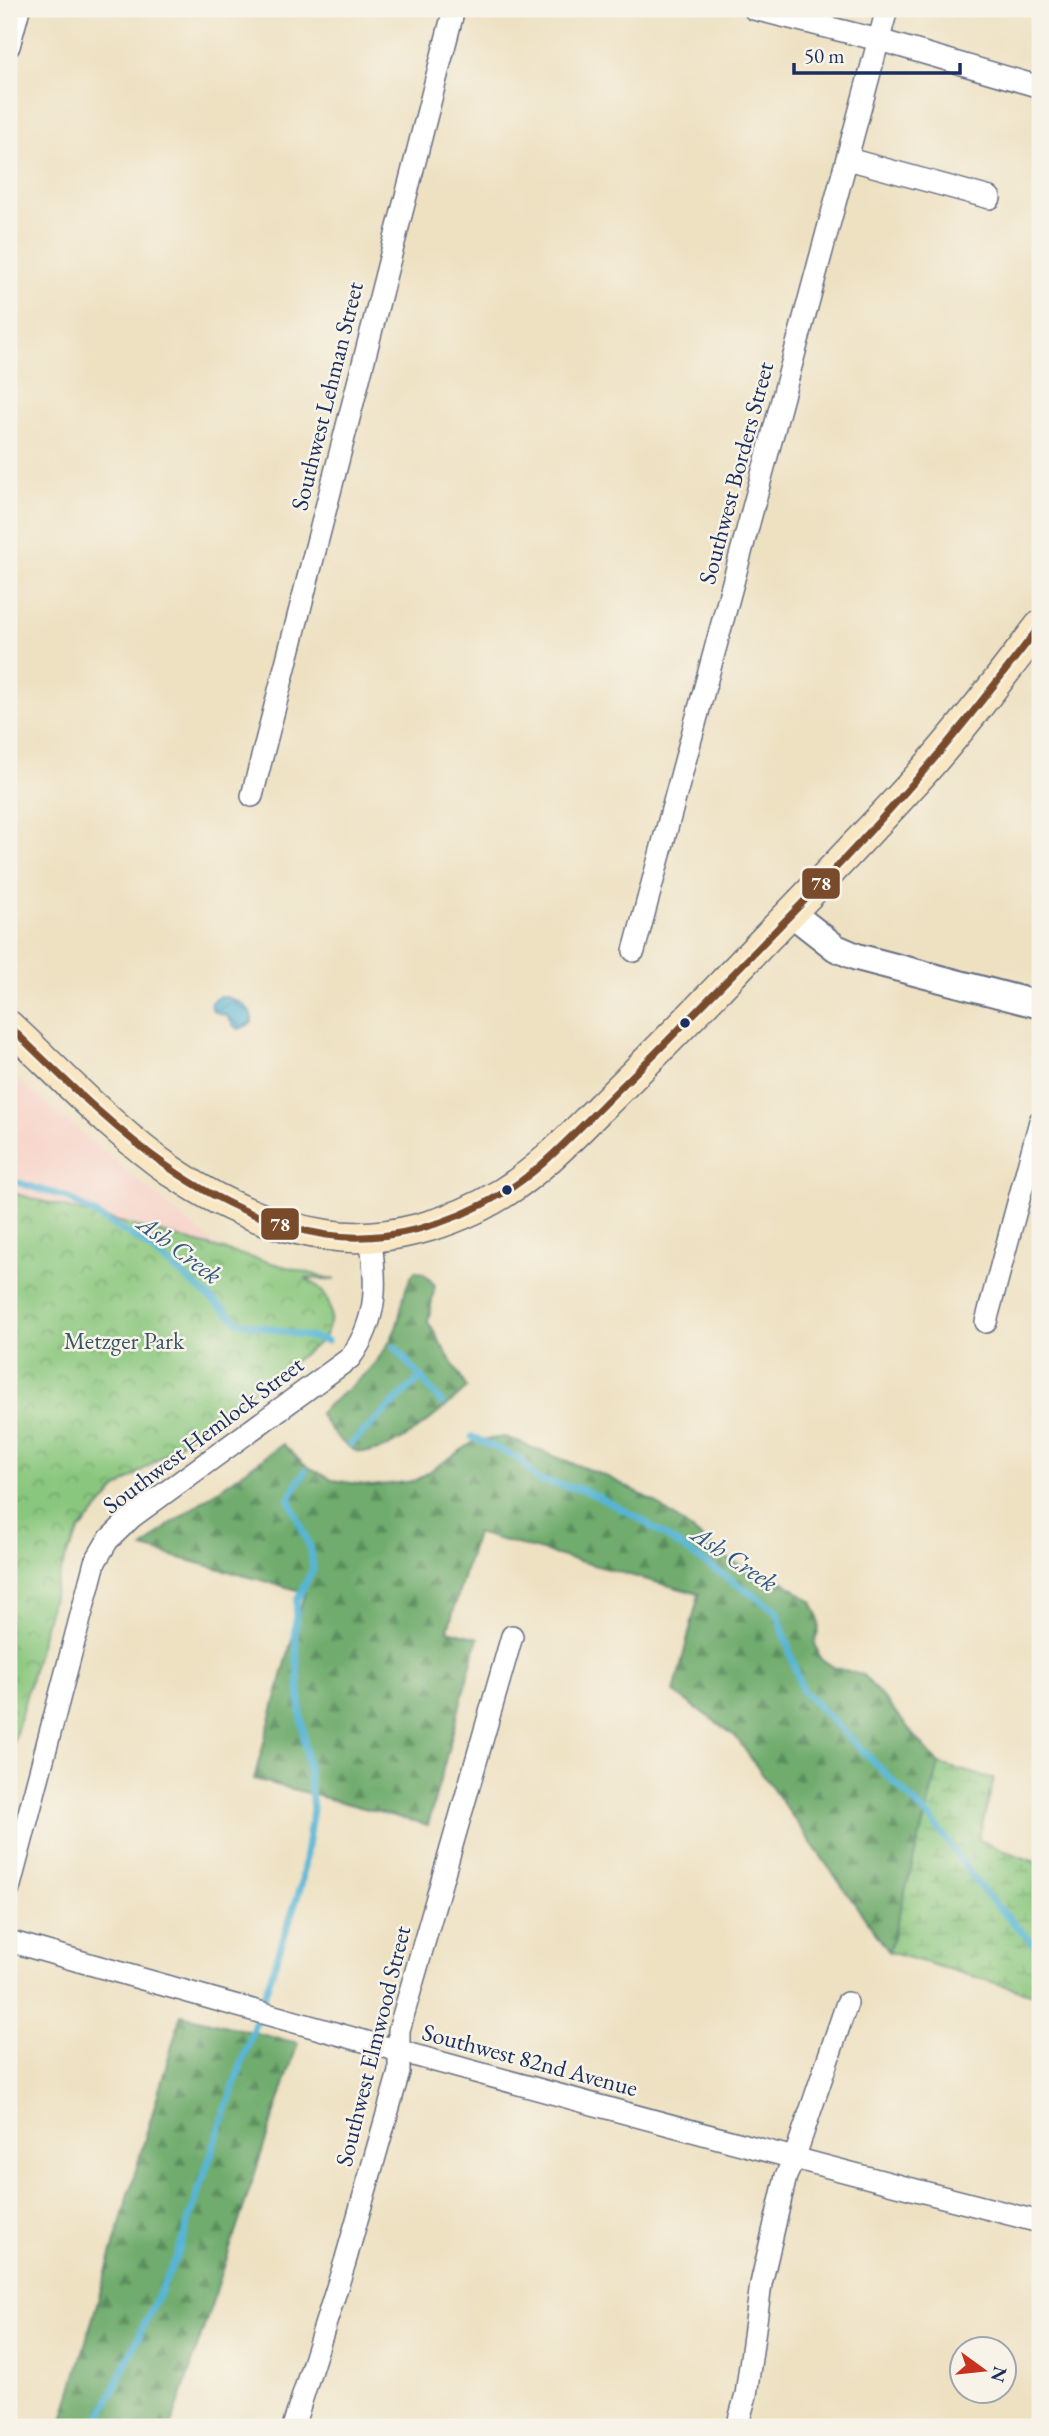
<svg xmlns="http://www.w3.org/2000/svg" width="1049" height="2436" font-family="'EB Garamond',serif">
  <style>
    .built { fill: #f7d1c8 }
    .forest { fill: url(#forest-firs); stroke: #456e66; stroke-width: 2 }
    .wetland { fill: url(#wetland-marsh); stroke: #527b6e; stroke-width: 2 }
    .park { fill: url(#park-crowns); stroke: #527b6e; stroke-width: 2 }
    .water { fill: url(#water-waves); stroke: #38729a; stroke-width: 2 }
    .lines { fill: none; stroke-linecap: round; stroke-linejoin: round }
    .stream { stroke: #56b5d5; stroke-width: 7 }
    .minor-casing { stroke: #656d81; stroke-width: 24 }
    .tertiary-casing { stroke: #656d81; stroke-width: 30 }
    .secondary-casing { stroke: #656d81; stroke-width: 33 }
    .minor { stroke: #fff; stroke-width: 21 }
    .tertiary { stroke: #fff; stroke-width: 26 }
    .secondary { stroke: #f9e7c3; stroke-width: 30 }
    .bus-1-casing { stroke: #f7f3e8; stroke-width: 12 }
    .bus-1 { stroke: #7a4b2a; stroke-width: 7 }
    .bus-dot { fill: #1b2f5e; stroke: #f7f3e8; stroke-width: 2.5 }
    .labels { text-anchor: middle; stroke-width: 5; stroke-linejoin: round; paint-order: stroke }
    .street-label { font-size: 24px; fill: #1b2f5e; stroke: #f7f3e8 }
    .park-label { font-size: 24px; fill: #375566; stroke: #f7f3e8 }
    .water-label { font-size: 26px; font-style: italic; fill: #2d5782; stroke: #f7f3e8 }
    .line-badge { stroke: #f7f3e8; stroke-width: 2.5 }
    .badge-label { font-size: 19px; text-anchor: middle; font-weight: bold; fill: #fff }
  </style>
  <defs>
    <pattern id="forest-firs" width="22" height="20" patternUnits="userSpaceOnUse" patternTransform="scale(1.75)"><rect width="22" height="20" fill="#6fac6d"/><path d="M5 1l3.5 6h-7zM16 11l3.5 6h-7z" fill="#5a8c5d"/></pattern>
    <pattern id="wetland-marsh" width="20" height="14" patternUnits="userSpaceOnUse" patternTransform="scale(1.75)"><rect width="20" height="14" fill="#8ac77e"/><path d="M1 5h8M5 5V1M11 12h8M15 12V8" fill="none" stroke="#70a26a"/></pattern>
    <pattern id="park-crowns" width="20" height="18" patternUnits="userSpaceOnUse" patternTransform="scale(1.75)"><rect width="20" height="18" fill="#8ac77e"/><path d="M2 6a3 3 0 1 1 6 0M12 15a3 3 0 1 1 6 0" fill="none" stroke="#70a26a"/></pattern>
    <pattern id="water-waves" width="16" height="10" patternUnits="userSpaceOnUse" patternTransform="scale(1.75)"><rect width="16" height="10" fill="#56b5d5"/><path d="M0 5q4-4 8 0t8 0" fill="none" stroke="#4694b0"/></pattern>
  </defs>
  <rect width="100%" height="100%" fill="#f7f3e8"/>
  <filter id="ink" filterUnits="userSpaceOnUse"><feTurbulence type="fractalNoise" baseFrequency=".0143" numOctaves="2"/><feDisplacementMap in="SourceGraphic" scale="14" xChannelSelector="R" yChannelSelector="G"/><feConvolveMatrix kernelMatrix="1 2 1 2 8 2 1 2 1" color-interpolation-filters="sRGB"/></filter>
  <filter id="wash" filterUnits="userSpaceOnUse"><feTurbulence type="fractalNoise" baseFrequency=".00686" numOctaves="4" result="noise"/><feDisplacementMap in="SourceGraphic" scale="28" xChannelSelector="R" yChannelSelector="G"/><feGaussianBlur stdDeviation="1.57" result="paint"/><feColorMatrix in="noise" values="0 0 0 0 0 0 0 0 0 0 0 0 0 0 0 0 0 1.4 0 .05"/><feComposite in="paint" operator="in"/></filter>
  <g filter="url(#wash)">
    <rect width="100%" height="100%" fill="#eee1c2"/>
    <path class="built" d="M9,1072L218,1248L9,1192Z"/>
    <g class="forest">
      <path d="M415,1271L423,1273L435,1285L428,1322L467,1388C445,1408 383,1466 352,1449C338,1442 328,1426 319,1413C350,1386 380,1368 396,1328C403,1309 402,1288 415,1271Z"/>
      <path d="M505,1437L610,1478L655,1502L730,1560L756,1574L782,1581L812,1602L818,1615L819,1626L815,1643L820,1658L835,1668L863,1675L939,1764L889,1952L735,1736L674,1692L699,1594L476,1533L448,1630L478,1638L428,1825L254,1779L305,1592L143,1548L169,1525L283,1444L303,1464L332,1480L372,1486L415,1481L475,1441Z"/>
      <path d="M181,2015L298,2043L171,2427H61Z"/>
    </g>
    <path class="wetland" d="M939,1764L994,1779L978,1840L1040,1864V1996L889,1952Z"/>
    <path class="park" d="M9,1192L335,1280L305,1278C331,1291 340,1320 319,1343L115,1490L80,1530L67,1554L57,1582L9,1759Z"/>
    <path class="water" d="M221,996C236,999 253,1006 252,1023L239,1029L234,1026L227,1016L213,1011L211,1004L215,998Z"/>
    <g class="lines">
      <g class="stream">
        <path d="M9,1180L66,1197L145,1244L239,1322L327,1341"/>
        <path d="M395,1347L442,1403"/>
        <path d="M472,1437L520,1459L537,1480L584,1490L637,1517L777,1611L802,1690L931,1819L984,1892L1040,1951"/>
        <path d="M351,1444L420,1378"/>
        <path d="M96,2427L177,2256L301,1886L313,1809L301,1713L295,1631L297,1600L313,1569L311,1550L289,1498L305,1471"/>
      </g>
    </g>
  </g>
  <g filter="url(#ink)">
    <g class="lines">
      <g class="minor-casing">
        <g id="minor">
          <path d="M754,9L879,40L1040,87"/>
          <path d="M9,46L19,9"/>
          <path d="M848,159L990,198"/>
          <path d="M252,796L454,9"/>
          <path d="M634,951L887,9"/>
          <path d="M986,1322L1040,1121"/>
          <path d="M9,1889L95,1562L108,1540L132,1517L350,1358C379,1319 377,1281 370,1236"/>
          <path d="M9,1941C351,2039 695,2134 1040,2222"/>
          <path d="M293,2427L345,2262L399,2072V2030L512,1636"/>
          <path d="M737,2427L746,2395L761,2284L786,2176L794,2159L847,2003"/>
        </g>
      </g>
      <g class="tertiary-casing">
        <path id="tertiary" d="M790,912L836,948L857,957L1040,1005"/>
      </g>
      <g class="secondary-casing">
        <path id="secondary" d="M9,1026C107,1118 187,1214 327,1235C386,1244 453,1224 503,1193C540,1170 570,1138 600,1108C639,1070 677,1031 715,992C782,921 851,852 917,779C961,730 1000,678 1040,626"/>
      </g>
      <use href="#minor" class="minor"/>
      <use href="#tertiary" class="tertiary"/>
      <use href="#secondary" class="secondary"/>
      <g class="bus-1-casing">
        <path id="bus-1" d="M9,1026C102,1115 194,1214 327,1235C387,1244 452,1224 503,1193C540,1171 569,1138 600,1108C627,1081 655,1054 682,1026C767,939 855,852 934,759C971,716 1005,671 1040,626"/>
      </g>
      <use href="#bus-1" class="bus-1"/>
    </g>
  </g>
  <g class="bus-dot">
    <circle cx="685" cy="1023" r="6"/>
    <circle cx="507" cy="1190" r="6"/>
  </g>
  <g class="labels">
    <g class="street-label">
      <text transform="translate(327 396) rotate(-76)" y="8">Southwest Lehman Street</text>
      <text transform="translate(736 473) rotate(-75)" y="8">Southwest Borders Street</text>
      <text transform="translate(203 1435) rotate(-37)" y="8">Southwest Hemlock Street</text>
      <text transform="translate(373 2046) rotate(-76)" y="8">Southwest Elmwood Street</text>
      <text transform="translate(530 2060) rotate(15)" y="8">Southwest 82nd Avenue</text>
    </g>
    <g class="park-label">
      <text x="124" y="1349">Metzger Park</text>
    </g>
    <g class="water-label">
      <text transform="translate(180 1249) rotate(37)" y="9">Ash Creek</text>
      <text transform="translate(735 1558) rotate(34)" y="9">Ash Creek</text>
    </g>
  </g>
  <g class="line-badge">
    <rect x="801" y="867" width="40" height="33" rx="7" fill="#7a4b2a"/>
    <rect x="260" y="1207" width="40" height="34" rx="7" fill="#7a4b2a"/>
  </g>
  <g class="badge-label">
    <text x="821" y="890">78</text>
    <text x="280" y="1231">78</text>
  </g>
  <rect width="1049" height="2436" fill="none" stroke="#f7f3e8" stroke-width="35"/>
  <g transform="translate(983 2370) rotate(105)"><circle r="33" fill="#f7f3e8" stroke="#9fa5b1" stroke-width="2"/>
  <path d="M0-5L12 26L0 18L-12 26Z" fill="#c8321e"/>
  <text y="-10" font-size="19" font-weight="bold" text-anchor="middle" fill="#1b2f5e">N</text>
  </g>
  <path d="M794 63v10h166v-10" fill="none" stroke="#1b2f5e" stroke-width="3.5"/>
  <text x="804" y="63" font-size="21" fill="#1b2f5e" stroke="#f7f3e8" stroke-width="5" paint-order="stroke">50 m</text>
</svg>
